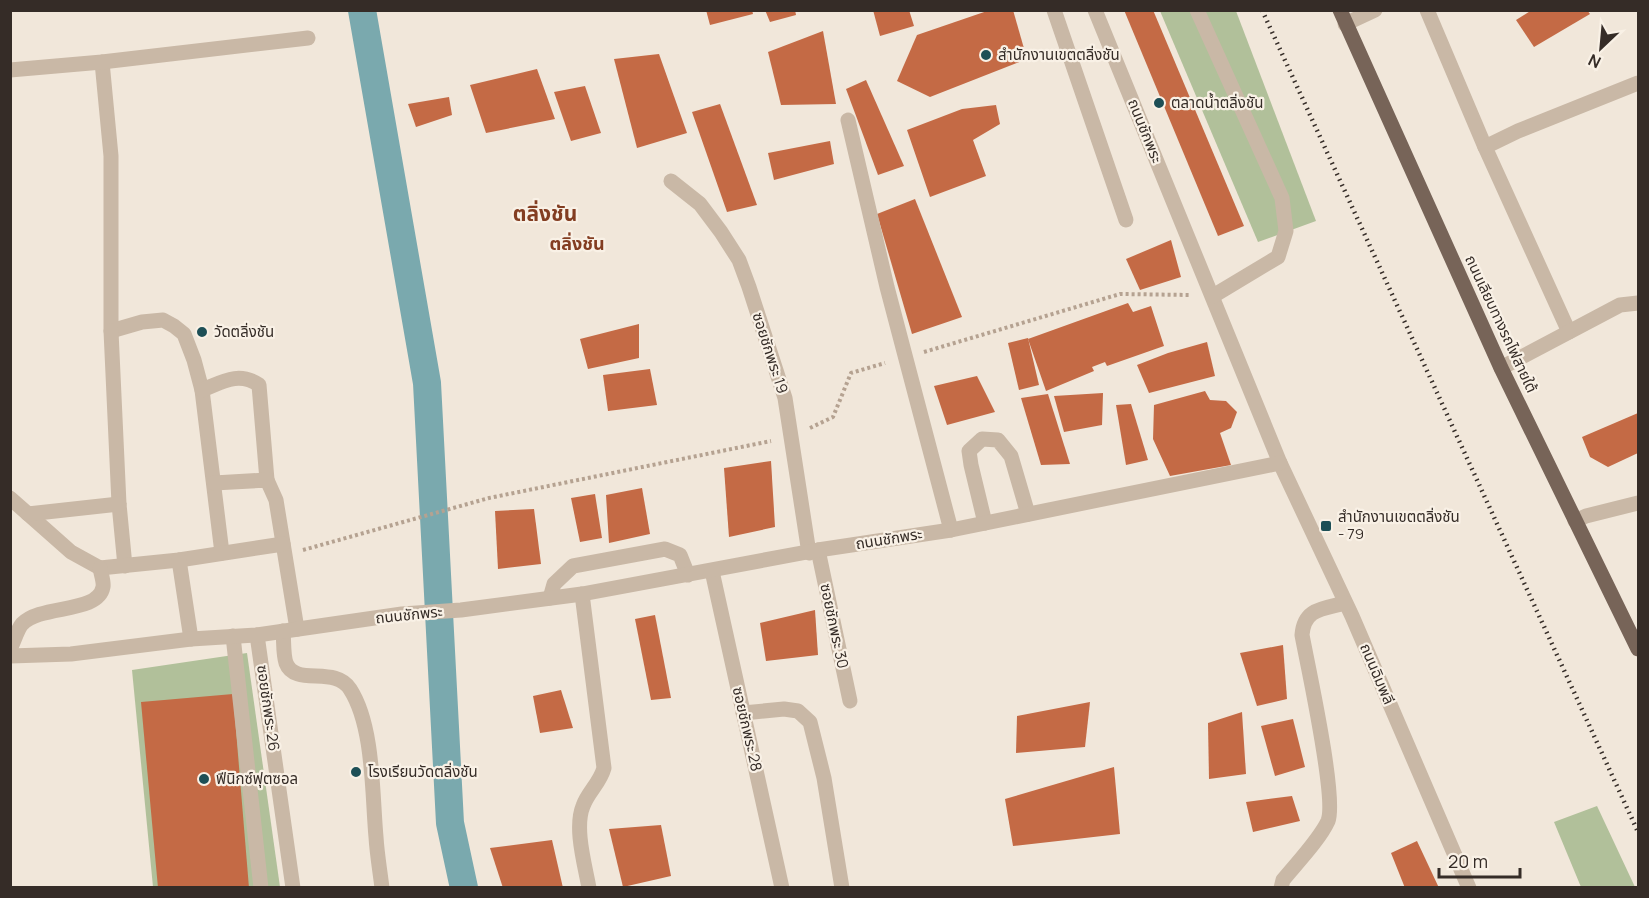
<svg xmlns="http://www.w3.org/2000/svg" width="1649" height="898" font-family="Manrope,'Noto Sans Thai',sans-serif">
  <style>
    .green { fill: #b1c09a }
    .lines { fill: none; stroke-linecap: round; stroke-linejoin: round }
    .canal { stroke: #7aa9ae; stroke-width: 28 }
    .building { fill: #c46a45 }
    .path { stroke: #b5a291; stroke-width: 4; stroke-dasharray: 3 3; stroke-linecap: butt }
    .minor { stroke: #c9b8a6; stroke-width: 15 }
    .major { stroke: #776458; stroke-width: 15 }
    .rail { stroke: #352c27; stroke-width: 4.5; stroke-dasharray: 1.5 4.5; stroke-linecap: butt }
    .poi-dot { fill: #1d4f56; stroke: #f9f1e6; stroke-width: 2 }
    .labels { text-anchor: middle; stroke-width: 4.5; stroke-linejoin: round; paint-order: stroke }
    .poi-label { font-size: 15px; fill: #352c27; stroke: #f9f1e6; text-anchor: start }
    .street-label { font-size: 15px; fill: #352c27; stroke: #f9f1e6 }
    .quarter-label { font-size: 18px; font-weight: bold; fill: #833d21; stroke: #f9f1e6 }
    .district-label { font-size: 21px; font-weight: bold; fill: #833d21; stroke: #f9f1e6 }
  </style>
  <rect width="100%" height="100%" fill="#f1e7da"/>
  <g class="green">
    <path d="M1160,11H1236L1316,221L1258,242Z"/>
    <path d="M247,653L280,887H153L132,670Z"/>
    <path d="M1597,806L1635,887H1581L1554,822Z"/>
  </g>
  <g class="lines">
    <path class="canal" d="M362,10L427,383L450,823L464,888"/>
  </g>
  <g class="building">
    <path d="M706,10H752L753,14L710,25Z"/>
    <path d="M765,10H795L796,15L770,22Z"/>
    <path d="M873,10H909L914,26L880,36Z"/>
    <path d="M990,10H1013L1027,59L930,97L897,81L917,35Z"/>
    <path d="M1124,10H1153L1244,226L1218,236Z"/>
    <path d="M1532,10H1587L1590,14L1534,47L1516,20Z"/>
    <path d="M823,31L836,104L781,105L768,52Z"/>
    <path d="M659,54L687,133L637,148L614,59Z"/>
    <path d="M537,69L555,119L486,133L470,85Z"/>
    <path d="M866,80L904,166L878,175L846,89Z"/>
    <path d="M585,86L601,133L571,141L554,92Z"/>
    <path d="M449,97L452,115L416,127L408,104Z"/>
    <path d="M720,104L757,205L727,212L692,112Z"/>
    <path d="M996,105L1000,124L973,140L986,176L930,197L907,130L962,109Z"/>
    <path d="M830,141L834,164L774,180L768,153Z"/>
    <path d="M915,199L962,317L912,334L877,214Z"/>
    <path d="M1171,240L1181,277L1140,290L1126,259Z"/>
    <path d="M1128,303L1133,312L1151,306L1164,346L1107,366L1105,362L1092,367L1094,371L1046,391L1028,339Z"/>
    <path d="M639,324V358L588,369L580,339Z"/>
    <path d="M1028,338L1039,385L1019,390L1008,343Z"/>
    <path d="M1207,342L1215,376L1149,393L1137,365L1168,353Z"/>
    <path d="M650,369L657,405L608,411L603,375Z"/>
    <path d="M977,376L995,412L947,425L934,386Z"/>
    <path d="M1205,391L1210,400L1226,401L1237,412L1231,428L1220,433L1231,465L1170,476L1153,439L1154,405Z"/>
    <path d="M1103,393L1102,425L1064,432L1054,396Z"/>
    <path d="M1048,394L1070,464L1041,465L1021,398Z"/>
    <path d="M1131,404L1148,460L1126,465L1116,405Z"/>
    <path d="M1638,413V453L1608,467L1590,457L1582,437Z"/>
    <path d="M771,461L775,527L729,537L724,468Z"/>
    <path d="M642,488L650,534L609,543L606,495Z"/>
    <path d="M595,494L602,538L580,542L571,498Z"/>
    <path d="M534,509L541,564L498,569L495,511Z"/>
    <path d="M815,610L818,655L766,661L760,623Z"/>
    <path d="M655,615L671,698L651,700L635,619Z"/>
    <path d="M1283,645L1287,699L1257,706L1240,653Z"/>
    <path d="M561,690L573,728L540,733L533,696Z"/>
    <path d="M233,694L249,888H158L141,702Z"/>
    <path d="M1090,702L1085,747L1016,753L1017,716Z"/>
    <path d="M1242,712L1246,774L1209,779L1208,723Z"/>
    <path d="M1293,719L1305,767L1275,776L1261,726Z"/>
    <path d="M1114,767L1120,834L1013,846L1005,799Z"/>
    <path d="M1292,796L1300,821L1253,832L1246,802Z"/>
    <path d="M661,825L671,876L623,887L609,829Z"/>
    <path d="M552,840L563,888H503L490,848Z"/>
    <path d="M1417,841L1439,888H1405L1391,853Z"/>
  </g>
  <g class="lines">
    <g class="path">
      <path d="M924,352L1120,294L1191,295"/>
      <path d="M810,428L833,417L851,373L885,363"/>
      <path d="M303,550L489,498L771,441"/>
    </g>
    <g class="minor">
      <path d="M1054,10L1126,220"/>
      <path d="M1095,10L1280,463L1352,616L1469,888"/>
      <path d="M1197,10L1282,198L1286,231L1278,257L1213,296"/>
      <path d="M1427,10L1485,147"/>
      <path d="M1345,24L1375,10"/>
      <path d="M102,62L111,156V331L142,322L163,320L174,326L184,334L194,360L202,390L222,553"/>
      <path d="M10,70L102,62L308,38"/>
      <path d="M848,120L887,287L951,530"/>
      <path d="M671,181L700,204L721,232L739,260L749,287L785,398L809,553"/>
      <path d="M111,331L119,504L125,566"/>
      <path d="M1569,332L1485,147L1518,131L1638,83"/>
      <path d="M1501,368L1620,305L1638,303"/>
      <path d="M202,390C222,382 239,371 259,385L267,480"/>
      <path d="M214,483L267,480L276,500L297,629"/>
      <path d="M10,498L71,552L100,568L179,560L283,544"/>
      <path d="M28,514L119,504"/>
      <path d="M1575,521L1586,516L1638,503"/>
      <path d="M985,523L971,465L969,451L982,439L998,440L1011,456L1028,514"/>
      <path d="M818,550L850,701"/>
      <path d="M179,560L191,639"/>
      <path d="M712,571L782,888"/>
      <path d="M582,594L604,768C600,783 588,792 583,806C574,828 585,865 589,888"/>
      <path d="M550,598L554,584L573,566L665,549L680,555L688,575"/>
      <path d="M283,631C284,641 283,654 286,663C295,687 335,665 350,689C374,726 372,794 376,837C377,854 380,871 382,888"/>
      <path d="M257,635L293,888"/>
      <path d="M233,636L261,888"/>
      <path d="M10,649C14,642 17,630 22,624C41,604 98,614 103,587C104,582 101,574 100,568"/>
      <path d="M10,656L71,654L191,639L257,635L402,614L461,610L582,594L818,550L951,530L1280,463"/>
      <path d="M743,713L784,709L798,711L810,722L824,778L842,888"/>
      <path d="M1281,888L1283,880C1296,864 1320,839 1328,821C1337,798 1308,667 1302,635C1304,608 1323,609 1345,603"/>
    </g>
    <path class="major" d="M1340,10L1501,368L1638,649"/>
    <path class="rail" d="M1262,10L1638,832"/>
  </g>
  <g class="poi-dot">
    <circle cx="986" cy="55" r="6"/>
    <circle cx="1159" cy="103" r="6"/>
    <circle cx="202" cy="332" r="6"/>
    <rect x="1320" y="520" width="12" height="12" rx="3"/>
    <circle cx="356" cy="772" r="6"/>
    <circle cx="204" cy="779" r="6"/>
  </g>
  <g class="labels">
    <g class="poi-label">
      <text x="998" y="60">สำนักงานเขตตลิ่งชัน</text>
      <text x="1171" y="108">ตลาดน้ำตลิ่งชัน</text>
      <text x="214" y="337">วัดตลิ่งชัน</text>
      <text x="1338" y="522">สำนักงานเขตตลิ่งชัน<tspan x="1338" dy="17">- 79</tspan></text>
      <text x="368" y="777">โรงเรียนวัดตลิ่งชัน</text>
      <text x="216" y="784">ฟีนิกซ์ฟุตซอล</text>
    </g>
    <g class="street-label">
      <text transform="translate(1145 131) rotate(68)" y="5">ถนนชักพระ</text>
      <text transform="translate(1501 324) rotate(65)" y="5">ถนนเลียบทางรถไฟสายใต้</text>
      <text transform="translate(770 353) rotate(72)" y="5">ซอยชักพระ 19</text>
      <text transform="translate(889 539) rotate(-9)" y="5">ถนนชักพระ</text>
      <text transform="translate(409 615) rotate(-6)" y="5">ถนนชักพระ</text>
      <text transform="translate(834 626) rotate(78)" y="5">ซอยชักพระ 30</text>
      <text transform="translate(1377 674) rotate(67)" y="5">ถนนฉิมพลี</text>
      <text transform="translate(268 708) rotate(82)" y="5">ซอยชักพระ 26</text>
      <text transform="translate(747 729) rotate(77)" y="5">ซอยชักพระ 28</text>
    </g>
    <g class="quarter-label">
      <text x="577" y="250">ตลิ่งชัน</text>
    </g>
    <g class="district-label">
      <text x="545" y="221">ตลิ่งชัน</text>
    </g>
  </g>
  <rect width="1649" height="898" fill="none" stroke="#352c27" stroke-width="24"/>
  <g transform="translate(1601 48) rotate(206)" stroke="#f9f1e6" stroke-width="4.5" paint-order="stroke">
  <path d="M0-4.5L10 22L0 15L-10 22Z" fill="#352c27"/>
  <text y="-9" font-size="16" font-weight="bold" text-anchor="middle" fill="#352c27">N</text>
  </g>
  <path d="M1439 868v9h81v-9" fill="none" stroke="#352c27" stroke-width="3"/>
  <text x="1448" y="868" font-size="18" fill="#352c27" stroke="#f9f1e6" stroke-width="4.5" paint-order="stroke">20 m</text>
</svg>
